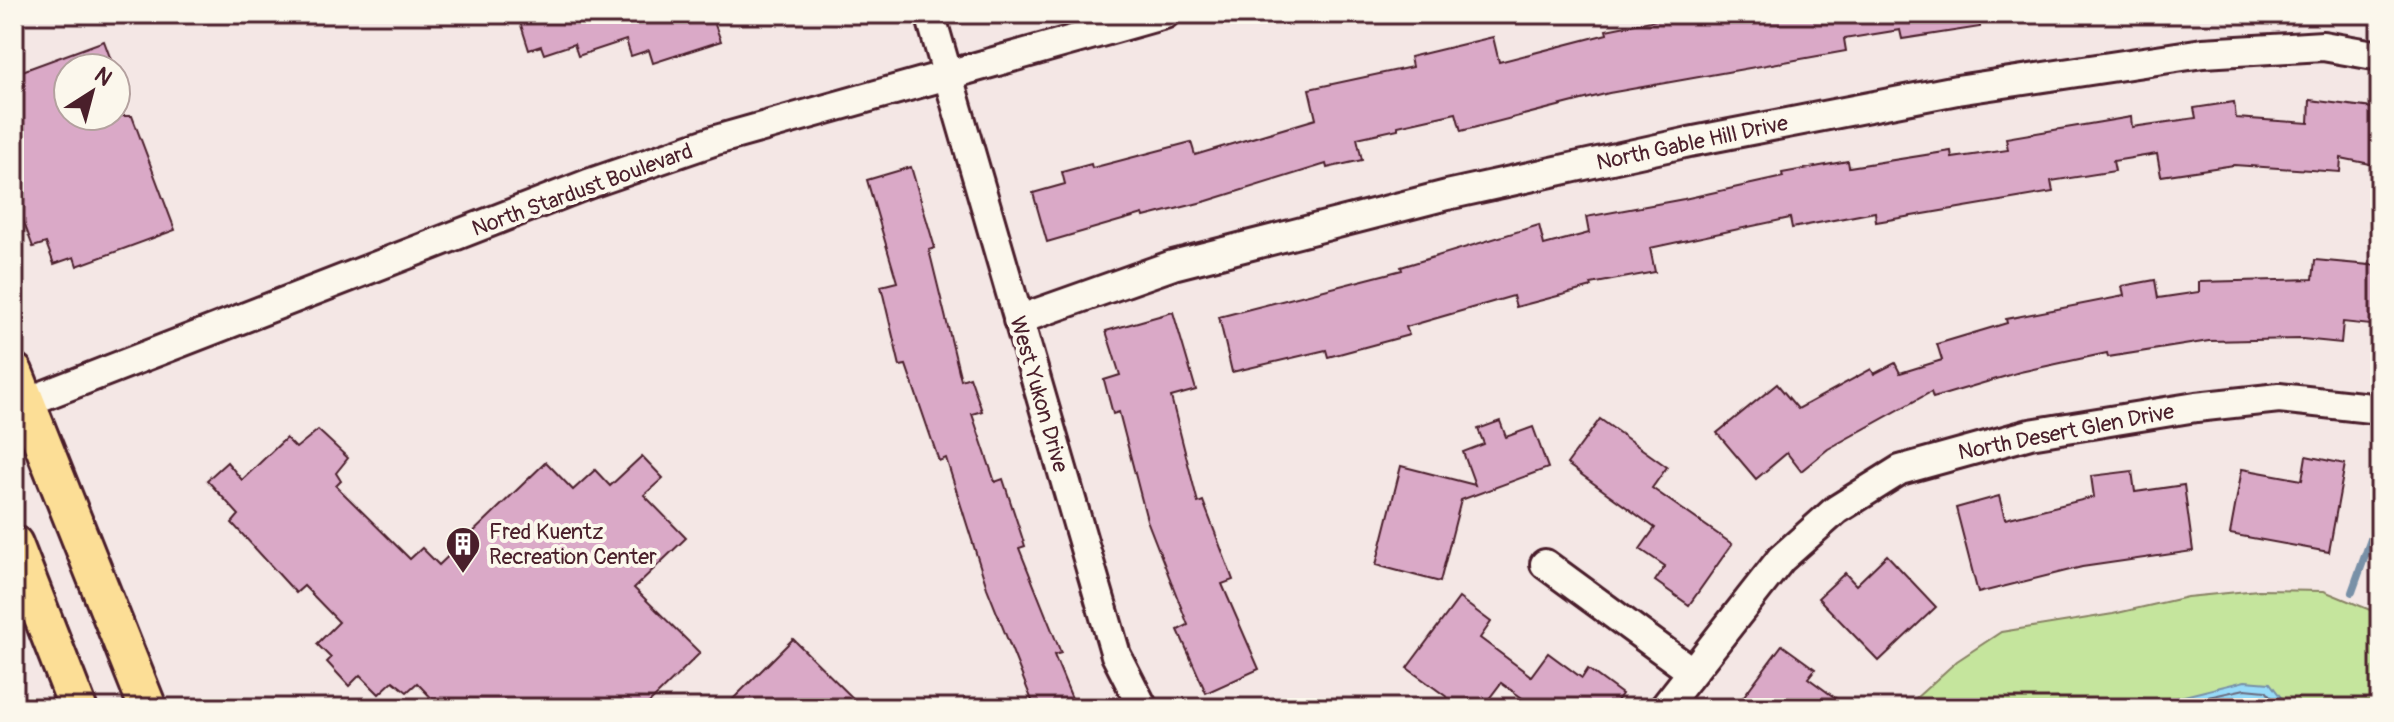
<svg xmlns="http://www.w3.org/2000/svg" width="2394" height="722" font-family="Pangolin,sans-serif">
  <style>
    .green { fill: #c5e59d; stroke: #888264; stroke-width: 2 }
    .water { fill: #97dbf9; stroke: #7890a7; stroke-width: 2 }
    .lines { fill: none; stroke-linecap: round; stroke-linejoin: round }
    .shore { stroke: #696a7d; stroke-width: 2 }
    .stream { stroke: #7890a7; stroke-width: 8 }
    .building { fill: #daa9c7; stroke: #4a1f2b; stroke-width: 2 }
    .minor-casing { stroke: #4a1f2b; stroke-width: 34 }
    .major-casing { stroke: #4a1f2b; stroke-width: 42 }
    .minor { stroke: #fbf7ec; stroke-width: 28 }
    .major { stroke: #fcde96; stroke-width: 36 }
    .labels { text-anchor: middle; stroke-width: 8; stroke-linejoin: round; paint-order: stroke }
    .street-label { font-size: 22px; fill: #4a1f2b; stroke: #fbf7ec }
    .poi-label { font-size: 22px; fill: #4a1f2b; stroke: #fbf7ec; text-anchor: start }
  </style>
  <rect width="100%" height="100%" fill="#f4e7e5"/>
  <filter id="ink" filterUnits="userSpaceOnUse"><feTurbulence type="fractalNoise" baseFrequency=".0125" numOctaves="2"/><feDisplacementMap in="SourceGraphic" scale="16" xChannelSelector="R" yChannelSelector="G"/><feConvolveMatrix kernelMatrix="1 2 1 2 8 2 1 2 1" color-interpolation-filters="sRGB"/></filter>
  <g filter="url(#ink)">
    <path class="green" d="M2258,590L2324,591L2380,614V708H1905L1957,661L2001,632L2113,614L2187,597Z"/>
    <path class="water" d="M2245,681L2270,683L2289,708H2099L2103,703L2172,699Z"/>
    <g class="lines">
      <path class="shore" d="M2158,708L2245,689L2266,691L2280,708"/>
      <path class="stream" d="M2352,592L2380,514"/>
    </g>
    <g class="building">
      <path d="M528,14H711L721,41L653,63L649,50L631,56L626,40L578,56L574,44L544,54L541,46L529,50L520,22L529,19Z"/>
      <path d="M1686,14H1979L1980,27L1902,39L1900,30L1844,39L1846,51L1609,93L1461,131L1456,113L1398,126V129L1357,138L1362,160L1327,168L1326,164L1207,201L1144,217L1143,214L1047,242L1033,193L1065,184L1062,172L1091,164L1092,168L1191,142L1195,155L1316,119L1309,89L1412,67L1410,57L1493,37L1499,62L1607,34L1606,30Z"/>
      <path d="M104,41L114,68H68V116H132L175,230L77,266L74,257L54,264L46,243L33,247L14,196V192L21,189L14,170V74Z"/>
      <path d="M2310,100L2380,109V166L2341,158L2340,172L2234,165L2161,176L2157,154L2113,161L2115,171L2051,181L2053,192L1876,222L1875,212L1792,228L1790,218L1650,248L1655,272L1591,284L1592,287L1516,307L1513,296L1406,327L1409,335L1328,357L1326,350L1232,372L1219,317L1402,270L1401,267L1539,225L1544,245L1589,233L1586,217L1684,199L1783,177L1782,173L1848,161L1849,167L1951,151L1952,158L2008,150L2006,138L2131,117L2132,127L2196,118L2194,108L2234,102L2236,118L2309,123Z"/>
      <path d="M911,167L935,248L929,250L961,380L970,377L982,411L972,414L995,482L1003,479L1025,546L1019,548L1061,653L1054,655L1076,708H1035L987,588L946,458L939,461L906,365L900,366L881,286L897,282L867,180Z"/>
      <path d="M2315,260L2380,266V326L2343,322L2341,343L2302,339L2209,341L2108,357L2107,353L2020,372L1933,398L1931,392L1828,449L1801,471L1787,453L1756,479L1717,433L1777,384L1798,409L1871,369L1874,374L1895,363L1900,373L1942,360L1937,344L2007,323L2006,319L2124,296L2122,286L2155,280L2158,298L2199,292V282L2313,279Z"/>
      <path d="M1173,312L1196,390L1171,397L1198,503L1203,501L1233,580L1222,584L1259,669L1206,693L1178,630L1188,625L1147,520L1119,412L1113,414L1104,380L1120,375L1106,331Z"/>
      <path d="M1600,419L1667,467L1652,488L1732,544L1689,605L1655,581L1665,566L1640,549L1655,528L1567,464Z"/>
      <path d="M1500,421L1506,437L1533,427L1548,468L1461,500L1440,582L1376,565L1401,466L1475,485L1463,452L1484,444L1478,429Z"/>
      <path d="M318,430L348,458L336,473L341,481L336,486L410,559L422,548L439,565L546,462L573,490L595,470L610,486L642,456L663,478L644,495L686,538L634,588L700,653L644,708H441L417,683L407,692L393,681L379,694L360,675L349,686L327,662L331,658L317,644L339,622L304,586L296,593L232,523L239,515L207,480L227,462L242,480L286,438L296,448Z"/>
      <path d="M2306,456L2345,464L2329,552L2230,534L2242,469L2302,480Z"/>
      <path d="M2132,471L2135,492L2184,485L2193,551L2082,567L1978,593L1956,508L1999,496L2005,519L2094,497L2091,476Z"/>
      <path d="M1887,555L1936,607L1879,661L1818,598L1845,573L1856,585Z"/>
      <path d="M1459,598L1491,622L1480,638L1531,676L1548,653L1582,678L1588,669L1622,694L1612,708H1536L1501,683L1482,708H1462L1407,668Z"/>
      <path d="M793,639L863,708H724Z"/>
      <path d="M1782,645L1815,669L1808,678L1849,708H1735Z"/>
    </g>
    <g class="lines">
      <g class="minor-casing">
        <g id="minor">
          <path d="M930,14L1116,655L1143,708"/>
          <path d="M1018,320L1173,265L1447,195L1689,142L1957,90L2203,53L2323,46L2380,56"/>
          <path d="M14,407L588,184L716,140L1165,14"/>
          <path d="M1545,564L1691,671"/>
          <path d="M1664,708L1781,559L1836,510L1900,470L2030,434L2196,407L2279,398L2380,409"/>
        </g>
      </g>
      <g class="major-casing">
        <g id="major">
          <path d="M14,372L148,708"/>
          <path d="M14,544L78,708"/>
        </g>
      </g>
      <use href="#minor" class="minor"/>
      <use href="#major" class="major"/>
    </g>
  </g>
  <defs>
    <g id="building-pin" transform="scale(1.8)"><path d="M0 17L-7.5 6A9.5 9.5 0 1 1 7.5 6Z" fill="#4a1f2b" stroke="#fbf7ec"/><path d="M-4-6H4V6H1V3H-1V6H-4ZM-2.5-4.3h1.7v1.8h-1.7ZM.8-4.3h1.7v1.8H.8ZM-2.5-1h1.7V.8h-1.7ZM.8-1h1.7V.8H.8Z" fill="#fff"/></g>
  </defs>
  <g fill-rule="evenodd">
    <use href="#building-pin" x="463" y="544"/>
  </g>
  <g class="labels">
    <g class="street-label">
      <text transform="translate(1692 142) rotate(-12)" y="8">North Gable Hill Drive</text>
      <text transform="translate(582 189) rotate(-20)" y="8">North Stardust Boulevard</text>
      <text transform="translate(1040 394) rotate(74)" y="8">West Yukon Drive</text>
      <text transform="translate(2066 431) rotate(-11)" y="8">North Desert Glen Drive</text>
    </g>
    <g class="poi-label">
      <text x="489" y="539">Fred Kuentz<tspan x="489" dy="25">Recreation Center</tspan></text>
    </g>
  </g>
  <rect width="2394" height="722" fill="none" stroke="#fbf7ec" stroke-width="48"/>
  <rect x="24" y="24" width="2346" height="674" fill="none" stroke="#4a1f2b" stroke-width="3" filter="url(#ink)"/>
  <g transform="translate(92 92) rotate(36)"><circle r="38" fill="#fbf7ec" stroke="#b4a19f" stroke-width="2"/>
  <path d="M0-6L14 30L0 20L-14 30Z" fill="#4a1f2b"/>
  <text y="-12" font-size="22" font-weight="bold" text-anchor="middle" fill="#4a1f2b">N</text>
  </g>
</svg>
